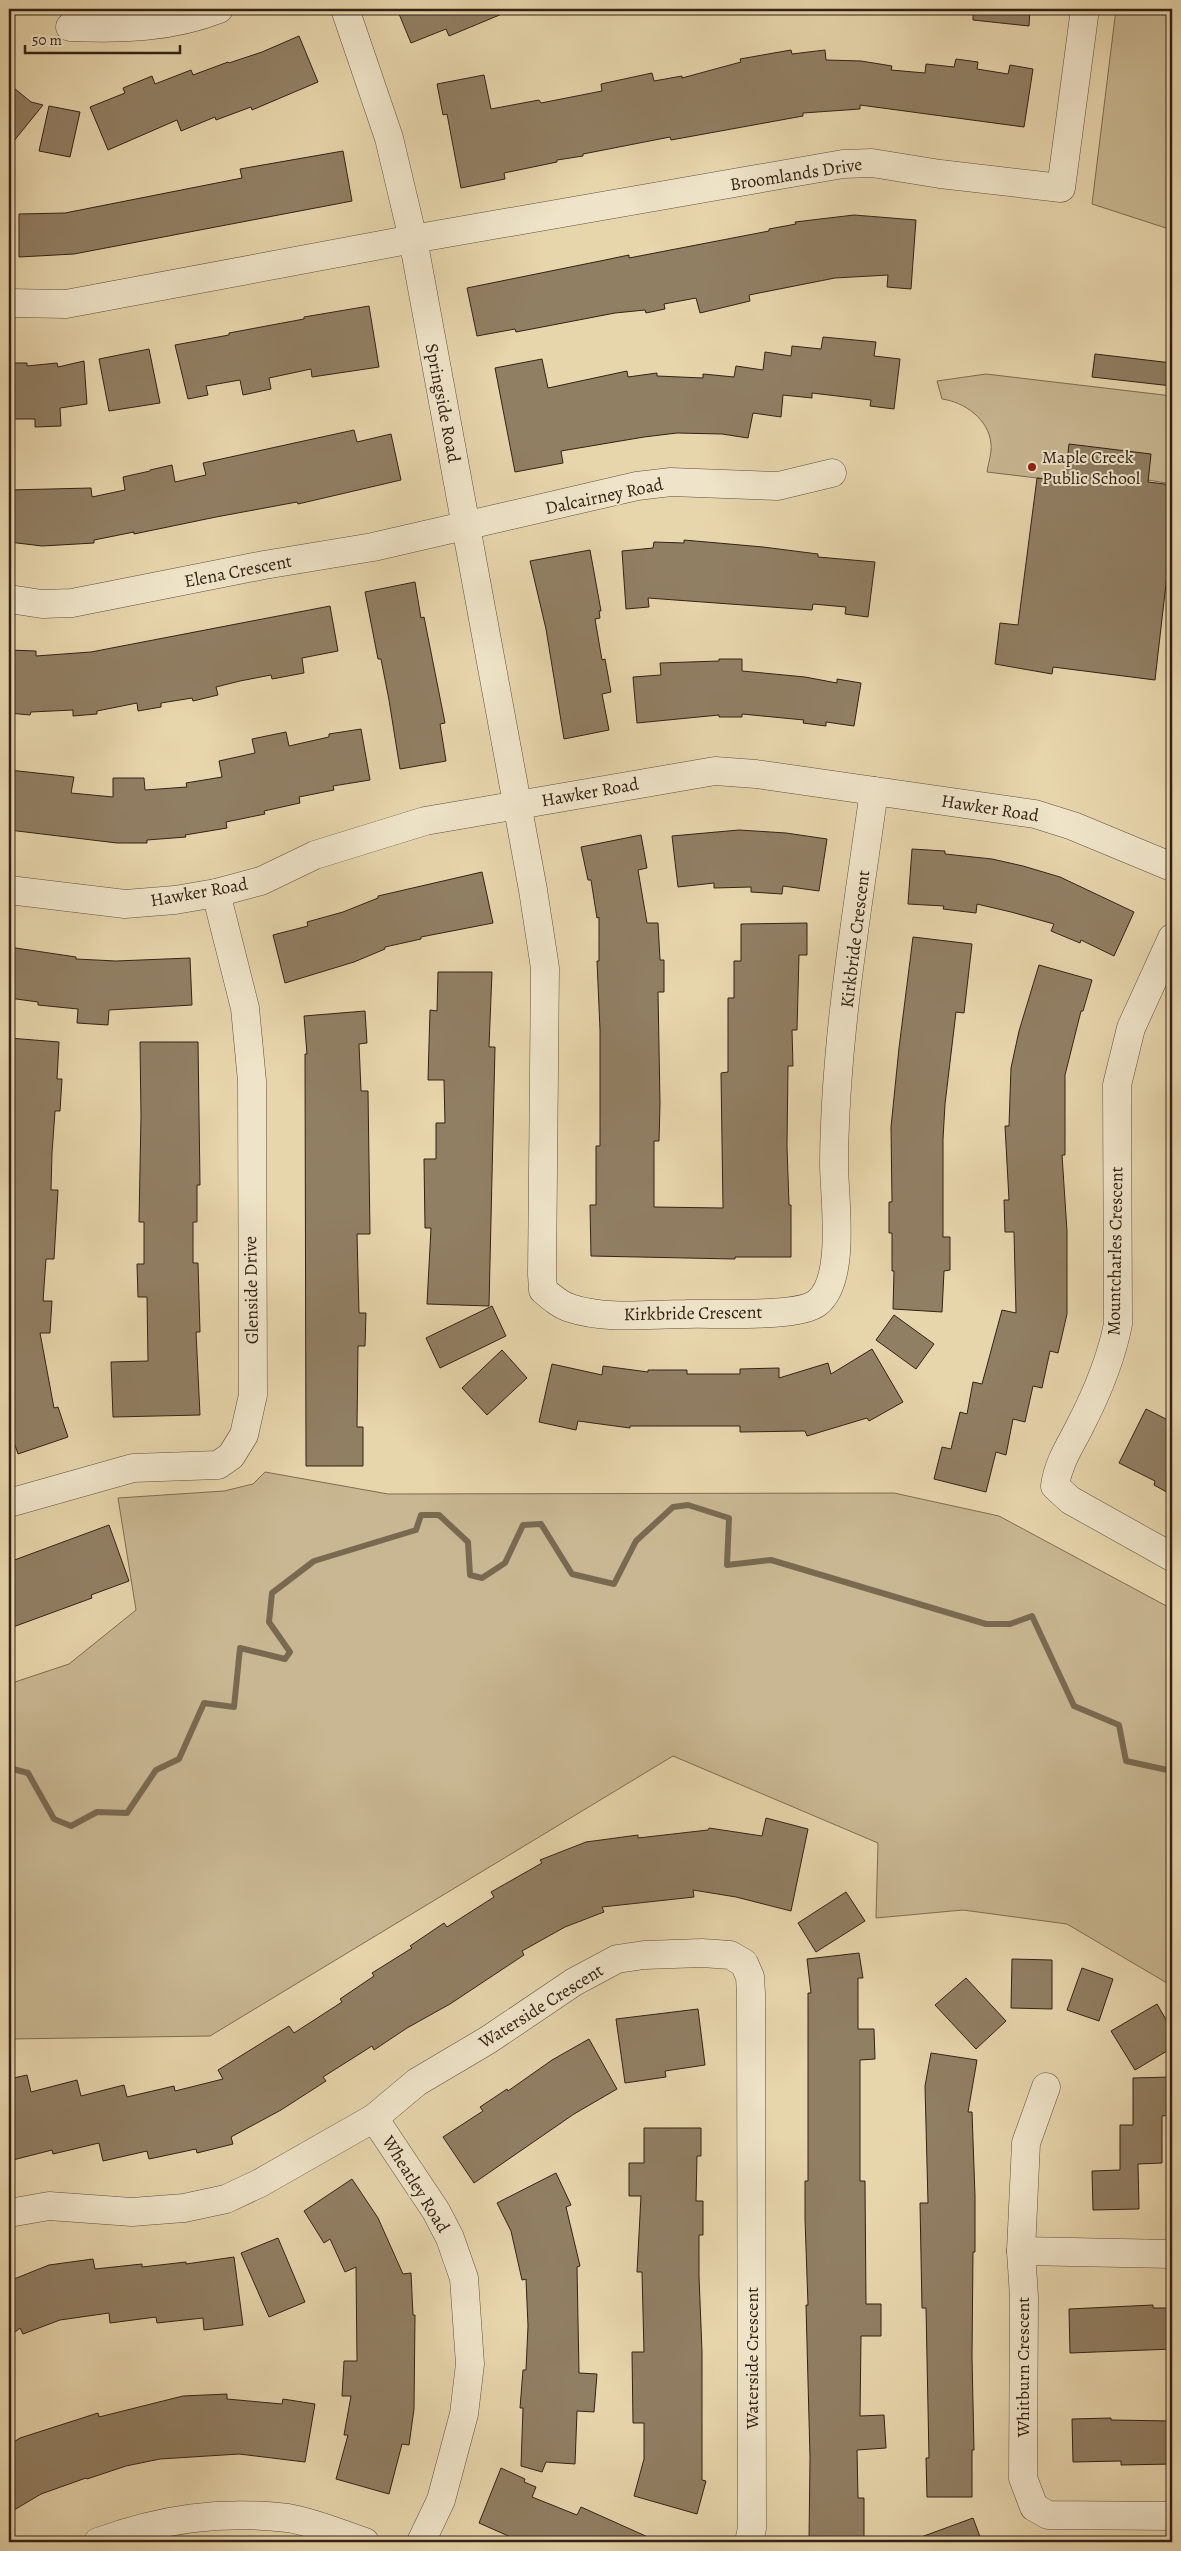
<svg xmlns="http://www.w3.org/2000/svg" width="1181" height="2551" font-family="Alegreya,serif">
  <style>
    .green { fill: #c8b792; stroke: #7e6c54 }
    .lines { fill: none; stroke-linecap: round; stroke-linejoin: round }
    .stream { stroke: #7a6951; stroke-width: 6 }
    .building { fill: #917f64; stroke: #332216 }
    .minor-casing { stroke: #604f3c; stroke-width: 29 }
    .minor { stroke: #efe4c9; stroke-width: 28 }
    .poi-dot { fill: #8f2418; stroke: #efe4c9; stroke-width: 2 }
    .labels { text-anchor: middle; stroke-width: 4; stroke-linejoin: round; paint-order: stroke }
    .street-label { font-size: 18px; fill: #332216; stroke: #efe4c9 }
    .poi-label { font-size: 18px; fill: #332216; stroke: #efe4c9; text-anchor: start }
  </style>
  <rect width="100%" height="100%" fill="#e7d5ac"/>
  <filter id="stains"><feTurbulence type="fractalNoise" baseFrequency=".004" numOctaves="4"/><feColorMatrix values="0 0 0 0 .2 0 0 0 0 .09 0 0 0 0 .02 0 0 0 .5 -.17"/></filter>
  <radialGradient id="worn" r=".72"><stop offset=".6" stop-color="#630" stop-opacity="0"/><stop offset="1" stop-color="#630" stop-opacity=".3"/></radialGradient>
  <g class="green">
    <path d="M1116,9H1172V230L1092,204Z"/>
    <path d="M986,374L1172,396V484L1130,477L1129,489L987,472C988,464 992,453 991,444C989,419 964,402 942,399L937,381Z"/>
    <path d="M265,1472L388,1494L894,1493L999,1516L1172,1609V1986L1067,1924L963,1910L876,1918L878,1843L673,1756L210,2036L9,2039V1684L69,1664L136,1610L118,1498L224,1491L253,1484Z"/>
  </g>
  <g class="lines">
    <path class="stream" d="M9,1768L28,1773L54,1819L71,1826L97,1812L127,1813L156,1770L179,1759L204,1703L234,1707L240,1648L285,1659L290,1652L269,1622L272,1593L314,1561L416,1530L421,1515H439L468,1542L470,1575L482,1578L505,1563L523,1525L541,1524L572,1574L614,1584L636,1541L673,1507L688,1505L729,1518L727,1565L771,1560L986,1624H1010L1032,1616L1074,1706L1119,1725L1126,1761L1172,1771"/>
  </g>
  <g class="building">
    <path d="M397,9H514L449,36L446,29L411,43Z"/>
    <path d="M973,9H1030L1029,26L973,20Z"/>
    <path d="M299,36L318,82L252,110L251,107L216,120L215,117L181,131L177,120L108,150L90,107L125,93L123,88L152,76L155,84L191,70L193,75L228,62L229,63L262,52Z"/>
    <path d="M791,50L792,54L825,50L826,60L861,61L892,66L891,70L925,73L926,64L954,67L956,59L978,62L977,69L1008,74L1010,65L1033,69L1024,127L860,105V109L803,113V116L671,140L670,137L583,154V156L557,160V162L504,173L505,179L461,188L447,114L443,115L437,84L484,75L491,109L539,100L541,103L602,91L601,84L652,73L654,81L682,76V78L741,62L740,59Z"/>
    <path d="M9,84L31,102L43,105L9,147Z"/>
    <path d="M49,106L80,112L70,157L39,151Z"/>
    <path d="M343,151L352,201L74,254L19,257V214L65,213L242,178L240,169Z"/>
    <path d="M854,215L916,220L911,289L887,287L888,275L835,278L749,295L750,301L700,313L696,298L664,304L665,309L646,313L645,310L615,313L516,332L515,329L477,336L467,288L605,260L629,255V258L769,231V229L796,224L795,222Z"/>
    <path d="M369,306L379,367L312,377L311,369L269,378L271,389L243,395L240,380L206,386L208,395L188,399L175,345L229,335V333L304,319V317Z"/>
    <path d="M823,337L876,342L874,356L900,359L894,409L870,406L871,400L812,393V398L783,395L781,417L753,413L748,438L722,434L677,433L644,437L561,451L563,463L515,472L495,368L542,359L548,388L627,371L628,377L657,373V376L703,378V374L734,377L736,366L763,370L765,352L791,356L792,346L821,349Z"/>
    <path d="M149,349L160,403L109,411L99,359Z"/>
    <path d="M1095,354L1172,363V386L1092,377Z"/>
    <path d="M84,361L87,404L60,408L61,426L35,427V419H9V363H27V366L57,363L58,367Z"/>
    <path d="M354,430L357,442L391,434L401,480L298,504L297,502L216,517L134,534V532L94,540V543L42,546L9,542V490L91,488L92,497L125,490L123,477L150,471V470L172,465L175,482L206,475L203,463Z"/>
    <path d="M1069,444L1151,454L1148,482L1172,485V576L1167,575L1155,680L1053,667L1052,674L995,664L1000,623L1018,625L1037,478L1065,481Z"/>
    <path d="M684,540L763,547L818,554V557L875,562L868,617L845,614L846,607L813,604L812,610L648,598L649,607L626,609L622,551L653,548L654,542L684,543Z"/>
    <path d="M590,550L601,611H599L600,618L595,619L602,660L605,659L611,692L602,694L609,730L564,739L546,629L530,561Z"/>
    <path d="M415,582L421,618L424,617L445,723L440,724L446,761L400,769L389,700L381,659H378L365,592Z"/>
    <path d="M330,606L338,651L302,658L304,673L272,679L271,675L240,681L216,687L218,695L193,701L192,698L161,703V707L138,711L137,703L97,711V714L73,716V710L31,712L30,715L9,713V650L36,651V656L91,652Z"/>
    <path d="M719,659H742V671L805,677L837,683V679L861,683L854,726L826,722V726L803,723L804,720L742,714V717H719V715L637,723L633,677L661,675L660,663L719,661Z"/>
    <path d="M361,729L370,780L333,786L334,790L299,797L300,803L264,811L265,814L226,822L227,828L185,835L186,837L147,840V843H117L9,830V770L74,777L71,793L113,797V778H144L145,790L187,787L186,783L222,777L219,761L255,753L252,739L286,732L289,746L329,737V734Z"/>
    <path d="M739,830L786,833L827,839L819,891L783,886L782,894L751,892V887L714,888V883L678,887L672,836Z"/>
    <path d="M641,835L647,868L638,870L647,923H658L660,960H664V992H658L660,1104L659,1141H654V1207L723,1208L721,1073L728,1072V998H734V961H741V924L807,923V955H799L797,1030H792L793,1066H788L787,1146L789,1205H791V1257H735V1259L591,1256L590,1205H596V1146H600V1030L597,961H599V917L597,918L591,880H588L581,847Z"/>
    <path d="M912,849L945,851V854L992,859L1023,866L1060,877L1134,912L1114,956L1081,940L1080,943L1051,931L1054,924L1011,912L977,904L976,913L943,909L944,906L908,904Z"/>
    <path d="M482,872L493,923L421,937V939L385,947V949L354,962L285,983L273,935L308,926L307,922L343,912L378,898V896Z"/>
    <path d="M913,937L972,944L964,1013L956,1012L945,1104L943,1139V1237H950V1270L944,1271L942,1312L893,1309L894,1271H892V1233H889V1202H892L891,1127L899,1048Z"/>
    <path d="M9,947L76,957V959L116,961L190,958L192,1005L109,1010L108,1025L77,1023L78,1009L38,1005V1002L9,998Z"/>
    <path d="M1039,965L1092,980L1083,1011H1081L1065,1075V1155H1062L1067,1231V1314L1058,1353L1050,1351L1042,1388L1033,1386L1025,1422L1013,1419L1006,1455L996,1452L986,1492L934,1479L942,1447L951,1449L960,1412L967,1414L973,1382L982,1384L1002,1310L1016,1313L1014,1232H1005L1004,1200H1009L1005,1126H1009L1011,1068L1019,1031Z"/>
    <path d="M438,972H492L489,1047H495L489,1306L427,1304L431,1228H425L424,1159H436V1123H445L444,1080H428L430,1010L437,1011Z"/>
    <path d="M365,1011L367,1043L359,1044L361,1091H368L370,1234H357L359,1313H366L365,1346H358L357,1427H363V1466H306L305,1054H307L304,1016Z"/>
    <path d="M9,1038L59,1042L57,1079H62L60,1111H55L52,1153L51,1190H58L54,1259H46L43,1301H52L50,1333H40L54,1408L58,1407L68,1437L18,1454L9,1428Z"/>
    <path d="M140,1042H198L200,1185H197V1222H193V1263H198L200,1332H196L200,1415L113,1417L111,1362L148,1361L147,1297H138L137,1264H144V1222H139L141,1116Z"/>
    <path d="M492,1306L506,1336L440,1368L426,1338Z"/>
    <path d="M894,1315L934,1344L916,1369L876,1340Z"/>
    <path d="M872,1349L903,1402L869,1421L867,1418L807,1436L805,1431L740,1432V1426H630V1428L578,1421L576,1430L539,1422L552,1364L602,1375L603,1366L648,1372V1370H687V1374H740V1369L779,1368V1378L828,1363L831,1374Z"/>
    <path d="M502,1350L527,1378L487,1415L462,1388Z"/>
    <path d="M1146,1409L1172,1422V1495L1154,1485L1155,1481L1119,1463Z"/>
    <path d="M109,1525L129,1581L91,1595L92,1598L13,1627L9,1616V1562Z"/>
    <path d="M766,1818L808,1829L791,1911L736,1897L693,1890L694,1897L602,1907L604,1912L565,1927L522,1951L524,1955L450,2004L407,2028L374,2050L372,2046L323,2077L326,2081L281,2110L231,2137L233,2144L197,2153L196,2149L149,2159L147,2151L103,2161L99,2143L53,2154L52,2150L9,2161V2079L27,2075L31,2092L77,2080L81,2096L124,2085L127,2097L174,2086L175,2091L223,2079L218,2070L289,2026L294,2033L342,2002L340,1999L374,1976L372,1973L412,1948L410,1946L444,1923L447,1927L494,1897L491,1892L542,1863L540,1860L586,1842L638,1835V1838L708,1830L709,1828L762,1836Z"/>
    <path d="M846,1892L865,1921L816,1952L798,1923Z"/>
    <path d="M859,1953L863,1978H858V2029H874L875,2059L860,2060V2181H865L866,2304H881V2336H861L860,2416L884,2415L886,2448L857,2450L858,2498H864V2542H809L810,2457L806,2305H808L805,2219V2181H808V1993H811L807,1959Z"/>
    <path d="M1012,1959L1052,1960V2009L1011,2008Z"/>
    <path d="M1082,1968L1113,1979L1099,2021L1067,2010Z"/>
    <path d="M966,1978L1006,2021L976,2049L935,2005Z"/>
    <path d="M1157,2004L1172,2030V2048L1135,2070L1111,2031Z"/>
    <path d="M698,2009L705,2065L665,2071L666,2077L625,2083L616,2019Z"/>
    <path d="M589,2039L617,2089L574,2114L474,2183L443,2137L483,2111L480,2107L507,2089L508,2091L552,2060Z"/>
    <path d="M931,2053L977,2060L968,2112H972L975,2196V2252H973L972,2357L974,2450H972V2497H927L926,2458H929L926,2308H922L920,2203H928L925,2086Z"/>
    <path d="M1172,2077V2115L1162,2116V2163L1138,2164L1139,2209L1093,2210L1092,2171L1120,2170V2125H1133V2078Z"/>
    <path d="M644,2128H701V2156H697L696,2201H703V2235H699V2276L702,2352V2480L706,2481L697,2514L634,2496L644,2459V2423H633L632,2352H644L642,2272H637L641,2196H629V2163H644Z"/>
    <path d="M556,2173L571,2205L566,2207L580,2266L577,2267L579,2373L597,2374L594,2412L577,2411L575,2464L546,2462L542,2472L521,2466L523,2408H520L523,2370H526L528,2326L526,2279L522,2280L511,2231L497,2203Z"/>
    <path d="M352,2179L378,2218L403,2274L411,2273L413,2315H415L414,2409L409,2445L402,2444L389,2494L336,2479L348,2435H344L351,2396H342L344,2361H357L356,2267L345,2272L330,2239L324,2243L304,2211Z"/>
    <path d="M278,2238L305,2302L269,2317L241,2253Z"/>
    <path d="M234,2257L243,2325L204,2330L203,2318L157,2323L156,2317L110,2323L109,2313L60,2320L23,2334L20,2328L9,2337V2281L49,2265L93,2259L95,2269L142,2264V2267L186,2262V2264Z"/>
    <path d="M1153,2305V2308H1172V2349L1070,2353L1069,2309Z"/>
    <path d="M227,2394V2399L282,2404L283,2399L315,2404L305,2462L239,2454L160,2459L126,2466L87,2479L86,2478L41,2494L9,2513V2445L20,2438L98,2413L99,2417L183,2396Z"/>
    <path d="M1111,2418V2420L1172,2421V2464L1121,2465V2461L1073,2462L1072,2419Z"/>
    <path d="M501,2468L525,2479L524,2482L536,2487L532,2497L577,2515L581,2507L659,2542H522L479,2523Z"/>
    <path d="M973,2518L982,2542H913V2540Z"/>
  </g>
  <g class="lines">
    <g class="minor-casing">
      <g id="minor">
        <path d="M345,9L389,138L413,239L533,890L545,968L542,1274L543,1290C551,1297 560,1305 570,1308C606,1320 649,1314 686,1314C714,1313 798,1318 817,1303C847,1280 834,1197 834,1163C835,1038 857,914 874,791"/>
        <path d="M70,27C122,29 171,28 219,9"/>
        <path d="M9,303L66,304L413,239L843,164L872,163L940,174L1061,188L1085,9"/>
        <path d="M9,599L42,604L72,603L264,565L373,547L637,486L671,482L778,486L832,473"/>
        <path d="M9,890L125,904L175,900L216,893L261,881L315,855L425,821L715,771L756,774L1035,814L1073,826L1172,867"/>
        <path d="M1172,938L1131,1028L1117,1085L1118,1324C1111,1360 1097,1393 1080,1426C1070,1446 1058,1463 1055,1486L1070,1500L1172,1557"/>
        <path d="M9,1503L133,1468L218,1465L231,1456L244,1435L253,1395L252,1081L245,1008L216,893"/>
        <path d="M1046,2087L1026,2143L1021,2251L1024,2297L1023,2478L1034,2507L1048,2515L1172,2516"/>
        <path d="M374,2118L436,2211L450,2238L464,2278L470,2364L464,2414L441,2500L421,2542"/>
        <path d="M9,2213L49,2206L132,2212L184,2208L226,2199L260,2183L374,2118L417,2082L488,2040L574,1982L617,1959L644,1955L702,1953L730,1955L744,1963L750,1977L751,1994L752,2528L749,2542"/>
        <path d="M1021,2251L1172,2254"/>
        <path d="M98,2542C161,2519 221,2510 288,2518C313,2522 341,2534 365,2542"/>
      </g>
    </g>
    <use href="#minor" class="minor"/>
  </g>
  <circle class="poi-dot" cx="1032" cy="467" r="5"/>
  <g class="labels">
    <g class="street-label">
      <text transform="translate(796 174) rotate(-9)" y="6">Broomlands Drive</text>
      <text transform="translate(443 403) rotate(79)" y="6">Springside Road</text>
      <text transform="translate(604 496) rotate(-12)" y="6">Dalcairney Road</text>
      <text transform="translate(238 571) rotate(-11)" y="6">Elena Crescent</text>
      <text transform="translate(590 792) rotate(-10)" y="6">Hawker Road</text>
      <text transform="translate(990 808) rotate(9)" y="6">Hawker Road</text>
      <text transform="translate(199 892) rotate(-10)" y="6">Hawker Road</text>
      <text transform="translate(855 939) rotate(-83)" y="6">Kirkbride Crescent</text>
      <text transform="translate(1115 1251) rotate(-89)" y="6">Mountcharles Crescent</text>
      <text transform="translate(251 1290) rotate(-91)" y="6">Glenside Drive</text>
      <text transform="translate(693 1313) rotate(-1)" y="6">Kirkbride Crescent</text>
      <text transform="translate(541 2006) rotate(-32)" y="6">Waterside Crescent</text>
      <text transform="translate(416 2184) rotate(58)" y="6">Wheatley Road</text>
      <text transform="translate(752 2358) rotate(-90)" y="6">Waterside Crescent</text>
      <text transform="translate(1023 2367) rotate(-90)" y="6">Whitburn Crescent</text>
    </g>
    <g class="poi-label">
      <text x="1042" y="463">Maple Creek<tspan x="1042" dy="21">Public School</tspan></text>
    </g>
  </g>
  <rect width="1181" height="2551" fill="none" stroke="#e7d5ac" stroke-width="30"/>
  <rect x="10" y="10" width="1161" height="2531" fill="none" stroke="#332216" stroke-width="2.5"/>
  <rect x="15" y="15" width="1151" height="2521" fill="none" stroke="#332216"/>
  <path d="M25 45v8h155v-8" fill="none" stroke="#332216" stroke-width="2.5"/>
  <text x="32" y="45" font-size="15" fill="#332216" stroke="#efe4c9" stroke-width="4" paint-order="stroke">50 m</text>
  <rect width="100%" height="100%" filter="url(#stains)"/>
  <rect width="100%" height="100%" fill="url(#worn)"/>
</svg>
